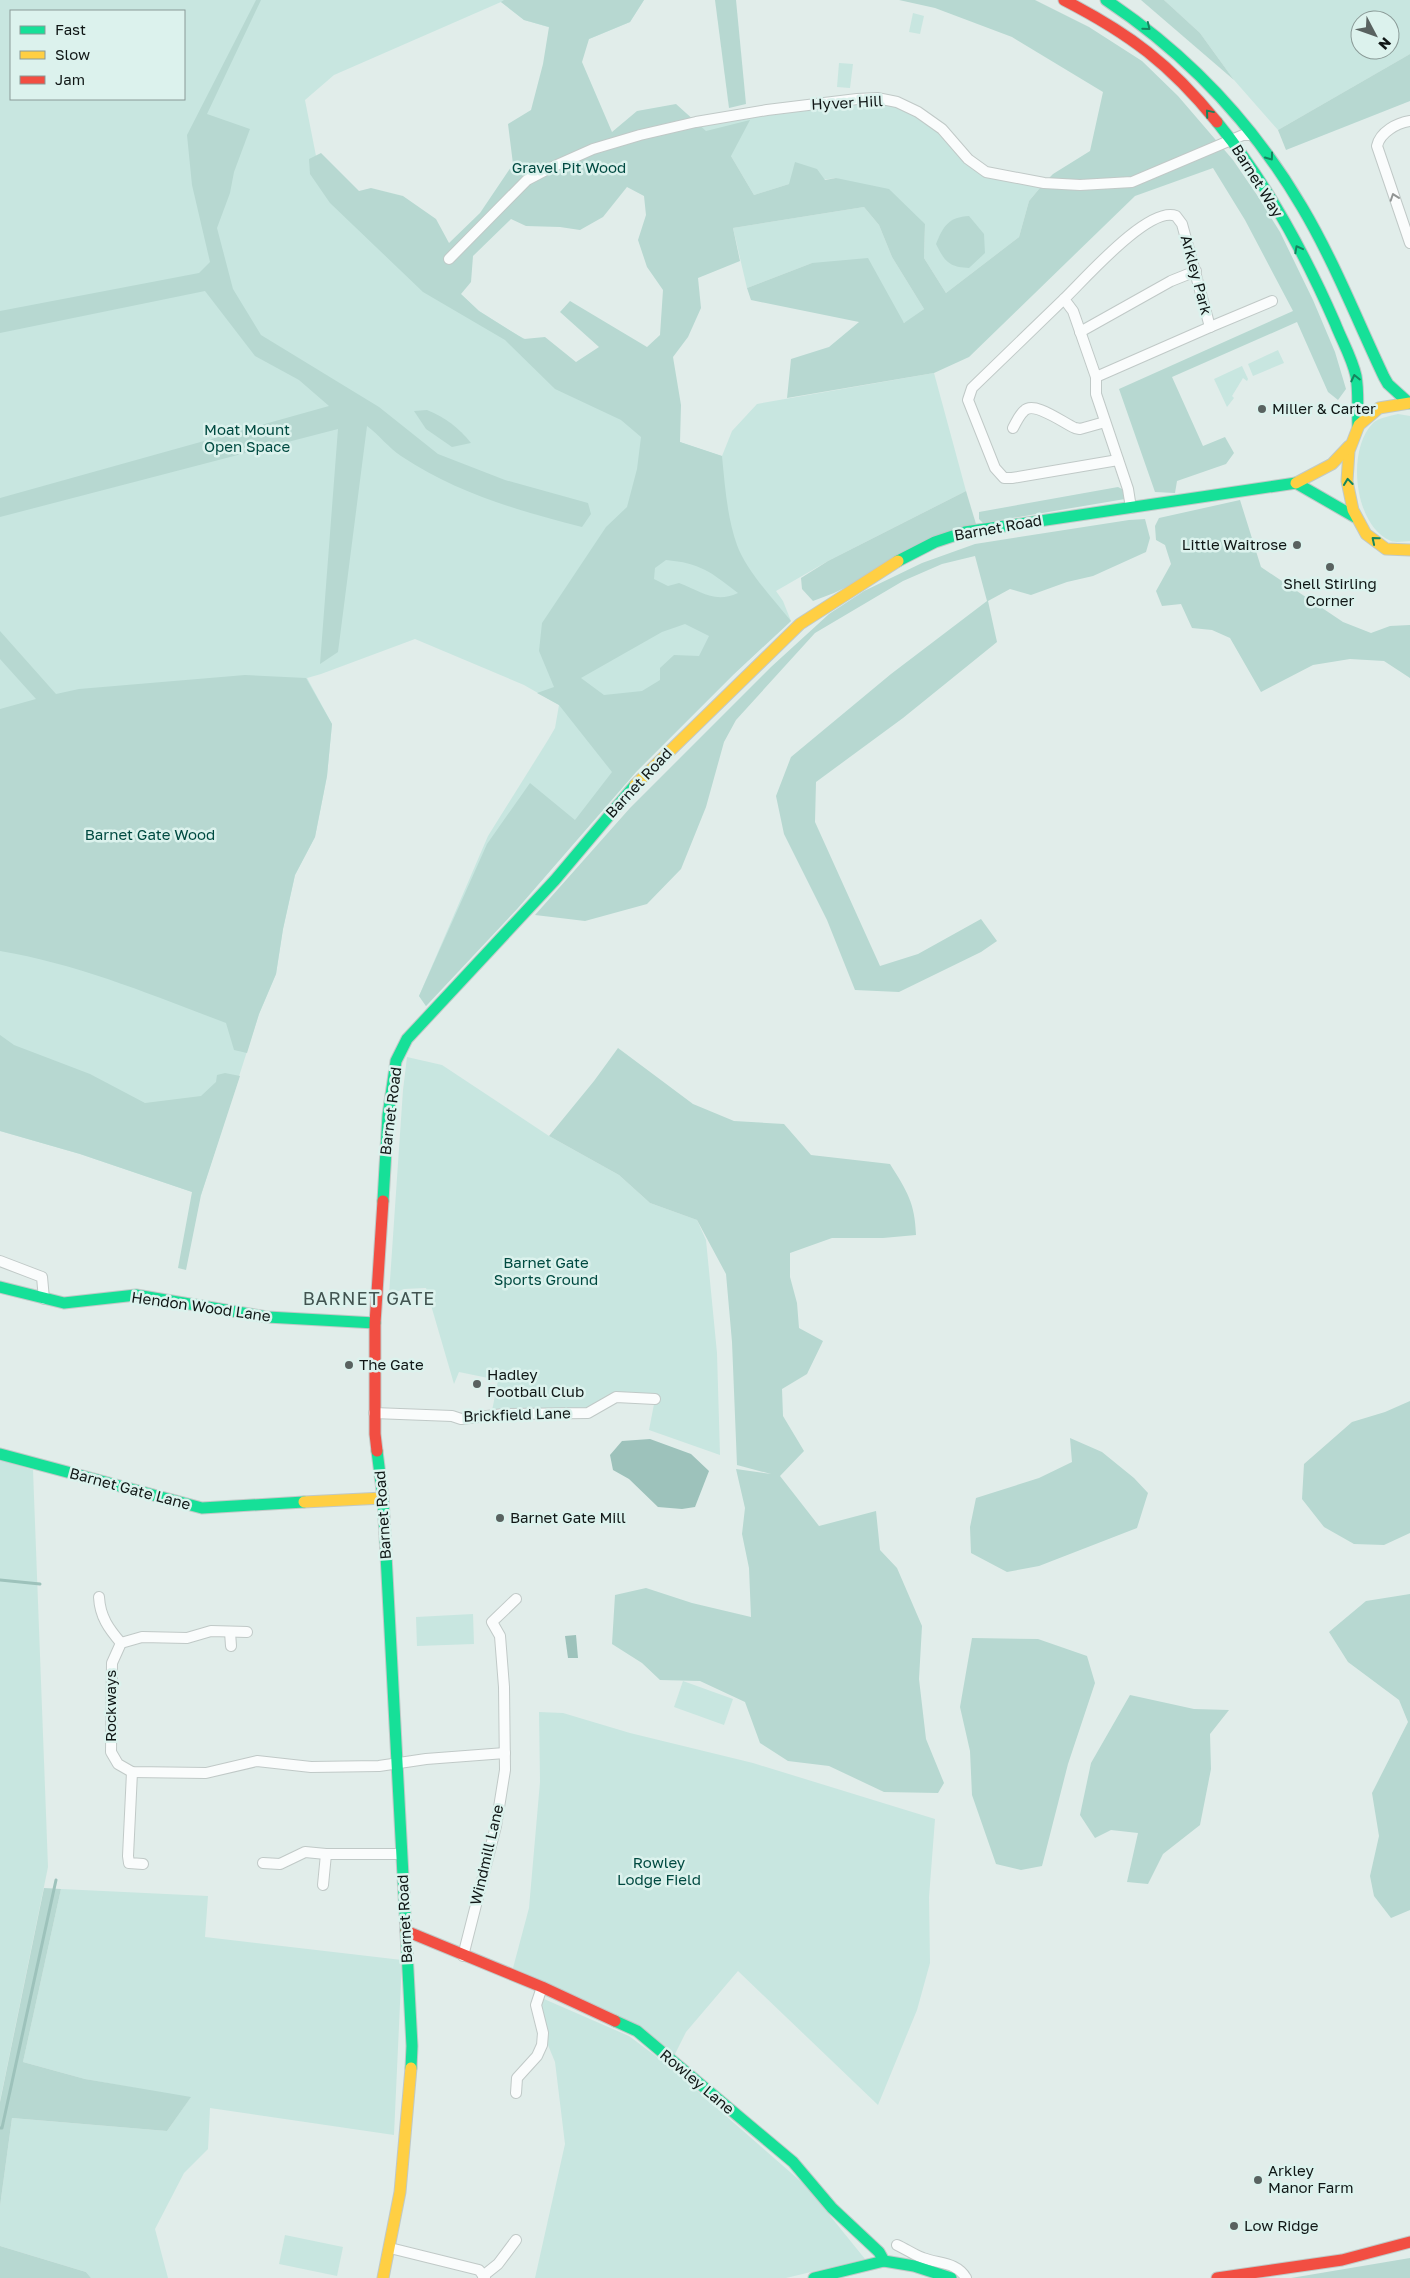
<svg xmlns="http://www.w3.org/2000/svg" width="1410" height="2278" font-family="'Golos Text',sans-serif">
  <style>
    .green { fill: #c8e6e0; fill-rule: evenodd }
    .forest { fill: #b7d8d1; fill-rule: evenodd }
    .water { fill: #9dc2bb }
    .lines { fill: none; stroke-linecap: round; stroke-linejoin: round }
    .stream { stroke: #9dc2bb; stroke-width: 3 }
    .street-casing { stroke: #c0c9c7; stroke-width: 12 }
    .fast-casing { stroke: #c0c9c7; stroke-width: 13 }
    .slow-casing { stroke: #c0c9c7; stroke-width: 13 }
    .jam-casing { stroke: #c0c9c7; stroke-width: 13 }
    .street { stroke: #fafcfc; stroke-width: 10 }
    .fast { stroke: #16e098; stroke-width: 11 }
    .slow { stroke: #ffcf43; stroke-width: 11 }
    .jam { stroke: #f24e42; stroke-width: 11 }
    .oneway { stroke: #13865e }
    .oneway2 { stroke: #919594 }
    .poi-dot { fill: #596260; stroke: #dcf2ed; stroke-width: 2 }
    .labels { text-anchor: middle; stroke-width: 5; stroke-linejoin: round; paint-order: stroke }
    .street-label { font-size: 15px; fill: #101716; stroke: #dcf2ed }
    .park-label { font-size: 15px; fill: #004a41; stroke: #dcf2ed }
    .poi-label { font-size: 15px; fill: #101716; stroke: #dcf2ed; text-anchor: start }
    .quarter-label { font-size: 18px; letter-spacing: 1px; fill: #425451; stroke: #dcf2ed }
  </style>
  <rect width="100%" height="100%" fill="#e1edea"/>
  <g class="green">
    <path d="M0,0H644L630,22L589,39L524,20L501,2L334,75L305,100L317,161L479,311L519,336L558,355L680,442L722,456L732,431L757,404L934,373L966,491L828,561L776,591L783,601L791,621L734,674L636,772L517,909L426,1006L419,996L488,836L548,740L555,728L559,705L524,685L415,639L321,674L307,678L332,724L327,776L315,837L295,875L283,929L276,974L259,1014L201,1195L80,1154L0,1131ZM11,11H184V99H11Z"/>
    <path d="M1164,0H1410V54L1278,130L1234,80L1200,33ZM1360,20H1390V50H1360Z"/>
    <path d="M913,13L924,16L920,34L909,32Z"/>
    <path d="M839,63L853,64L850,88L837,87Z"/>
    <path d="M877,98L918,112L986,172L1044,183L1029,201L1019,237L946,293L924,258L925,224L836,178L789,184L754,195L731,156L696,122Z"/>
    <path d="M864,207L879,225L892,257L924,309L905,323L812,263L747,288L733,228Z"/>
    <path d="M1278,350L1284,363L1253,376L1248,364Z"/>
    <path d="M1242,366L1248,379L1247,381L1243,378L1232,396L1234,398L1227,407L1214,379Z"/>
    <path d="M1398,414L1410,416V541C1404,541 1396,543 1391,541C1354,526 1346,450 1373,423C1378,418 1390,416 1398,414Z"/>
    <path d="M407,1057L442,1065L549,1136L619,1175L650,1203L697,1220L706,1240L717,1353L720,1455L649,1430L655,1399L615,1397L588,1413L491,1416L498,1380L459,1372L454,1384L426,1288L404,1289L389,1295L403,1090Z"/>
    <path d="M0,1460L33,1470L48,1867L0,2101Z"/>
    <path d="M473,1614L474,1644L417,1646L416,1617Z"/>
    <path d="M683,1681L733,1699L724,1725L674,1707Z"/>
    <path d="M539,1712L563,1713L630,1733L753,1763L935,1819L929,1897L930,1963L917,2010L878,2105L738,1971L686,2032L674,2056L634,2024L513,1968L529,1908L540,1782Z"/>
    <path d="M61,1889L208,1896L205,1937L402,1960L394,2135L210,2108L208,2149L184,2173L155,2229L168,2278H91L86,2272L0,2246V2206L12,2118L167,2131L190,2098L85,2079L23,2062Z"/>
    <path d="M544,1999L629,2036L669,2066L806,2186L865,2259L786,2278H535L565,2144L555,2062L543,2033L539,2005Z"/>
    <path d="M285,2235L343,2247L337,2276L279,2264Z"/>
  </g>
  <g class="forest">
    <path d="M256,0H261L207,114L250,129L234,172L230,193L217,228L233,289L261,335L379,407L438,454L505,480L588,503L591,514L582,527C516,510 459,494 401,456C389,448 379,435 367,426L338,652L320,664L338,429L0,517V498L329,406L299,380L255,356L205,291L0,333V311L199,273L210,262L192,185L187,135Z"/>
    <path d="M504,0H644L630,22L589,39L582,62L612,132L637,111L676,104L706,131L750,120L731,156L754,195L789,184L795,162L817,169L825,180L836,178L889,189L925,224L924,258L946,293L1019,237L1029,201L1044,183L1053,174L1090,151L1103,92L1012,37L935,8L899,0H1035L1089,27L1142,61L1178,96L1233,160L1257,195L1280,232L1313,300L1335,352L1346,389L1338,400L1328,392L1297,322L1172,377L1203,446L1225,437L1234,453L1226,464L1177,481L1175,493L1155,492L1119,389L1293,311L1245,220L1213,168L1135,196L969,357L934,373L787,398L791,359L829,347L859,322L751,300L747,288L812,263L868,258L904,323L924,309L892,257L879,225L864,207L733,228L740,261L698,278L701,308L688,337L673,357L681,405L680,442L722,456C725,486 727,517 737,545C746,570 774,600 791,621L734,674L636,772L517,909L426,1006L419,996L487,844L530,783L575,820L612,772L559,705L537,693L554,687L539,651L542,623L606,527L627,507L637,469L641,437L621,420L555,389L505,340L423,292L330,203L310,174L309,159L321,153L359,191L371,188L403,196L436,219L449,243L480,213L513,164L508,124L531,110L543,64L549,27L524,20L501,2ZM627,187L644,196L646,215L638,240L647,267L663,290L660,335L647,347L570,301L560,312L599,347L576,362L545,337L524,339L519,336L479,311L461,294L471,282L473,256L511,219L526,226L560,227L580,230L603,217ZM666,560C700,563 711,572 738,593C714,604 701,591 679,583L668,586L654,579L655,568ZM685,624L709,636L699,656L674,655L660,668V680L642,691L604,695L581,678L662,632Z"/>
    <path d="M715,0H736L746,104L729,108Z"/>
    <path d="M1141,0H1164L1200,33L1234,80Z"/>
    <path d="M1410,54V101L1286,150L1278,130Z"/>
    <path d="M969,216L984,234L985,253L969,268C949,267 945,262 936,244C943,226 949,217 969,216Z"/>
    <path d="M427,410C446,418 458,427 471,443L452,447L426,429L414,411Z"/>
    <path d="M1118,487L1124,490L1125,499L983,523L979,519V512Z"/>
    <path d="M966,491L976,524L834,593L813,601L802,589L801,578L828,561Z"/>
    <path d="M1240,500L1261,567L1343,622L1371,633L1390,626L1410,625V678L1384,661L1350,659L1313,665L1261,692L1230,638L1212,630L1192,628L1181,604L1162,606L1156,591L1171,564L1165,545L1156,540L1155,526L1159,518Z"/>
    <path d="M1145,519L1150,538L1146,552L1093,576L1067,582L1031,595L1010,589L988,601L997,642L903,718L816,782L815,822L880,966L918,954L981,919L997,941L981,952L899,992L855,990L827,920L784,834L776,796L791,757L891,674L987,601L975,556L942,564L903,581L815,633L736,720L724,742L706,807L681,869L647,904L585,921L535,915L630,808L771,667L829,614L864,591L922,563L975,544L1129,520Z"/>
    <path d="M0,631L56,694L79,689L245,675L306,678L332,724L327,776L315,837L295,875L283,929L276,974L259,1014L247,1053L234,1050L226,1023C152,995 78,964 0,951V709L36,699L0,659Z"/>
    <path d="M0,1035L14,1045L90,1074L145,1103L201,1096L216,1082L217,1075L225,1073L240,1076L201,1195L186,1270L178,1268L192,1192L80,1154L0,1131Z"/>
    <path d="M618,1048L693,1104L734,1121L784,1124L811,1155L890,1164C907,1191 915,1203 916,1235L883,1238H832L790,1253V1277L797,1303L799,1328L823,1341L807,1374L782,1389L783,1416L804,1451L780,1476L819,1526L876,1511L880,1550L897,1568L922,1626L919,1679L926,1739L944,1783L938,1793L884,1792L829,1766L788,1761L760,1743L745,1702L700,1681L660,1680L642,1663L612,1644L615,1595L646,1588L692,1603L751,1617L749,1568L742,1534L745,1508L736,1469L771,1474L737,1465L732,1342L726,1274L697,1220L650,1203L619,1175L549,1136L594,1081Z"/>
    <path d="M1410,1401V1533L1384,1545L1354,1544L1324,1527L1302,1499L1304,1464L1352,1422L1385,1412Z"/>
    <path d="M1070,1438L1102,1452L1134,1478L1148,1493L1137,1528L1039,1566L1007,1572L971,1553L970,1527L976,1498L1039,1478L1072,1462Z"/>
    <path d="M1410,1594V1910L1391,1918L1374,1896L1370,1876L1379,1836L1372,1793L1408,1722L1399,1700L1348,1662L1329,1632L1366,1601Z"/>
    <path d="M972,1638L1038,1639L1087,1656L1095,1683L1068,1764L1042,1866L1021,1870L996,1864L972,1795L970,1751L960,1707Z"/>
    <path d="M1130,1695L1194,1709L1229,1710L1210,1734L1211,1769L1200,1825L1163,1854L1148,1884L1127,1882L1138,1833L1111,1830L1095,1838L1080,1815L1091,1763Z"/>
    <path d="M44,1888L61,1889L23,2062L85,2079L191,2097L167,2131L12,2118L0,2206V2102Z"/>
    <path d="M0,2246L86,2272L91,2278H0Z"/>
    <path d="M1410,2258V2278H1291Z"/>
  </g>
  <g class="water">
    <path d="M650,1439L691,1454L709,1471L695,1507L682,1509L658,1507L629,1479L613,1470L610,1455L622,1441Z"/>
    <path d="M576,1635L578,1658H568L565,1636Z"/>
  </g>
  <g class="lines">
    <g class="stream">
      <path d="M0,1580L40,1584"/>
      <path d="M0,2128H2L56,1880"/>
    </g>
    <g class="street-casing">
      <g id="street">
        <path d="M1410,121C1397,123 1380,132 1377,146L1410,243"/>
        <path d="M449,259L527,180L548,169L593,149L640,135L696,122L767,110L857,99L877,98L897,102L918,112L942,129L968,159L986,172L1044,183L1080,185L1132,182L1243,135H1253"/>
        <path d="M1064,299L972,388L968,400L995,468L1004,478H1012L1118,460"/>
        <path d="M1210,327L1272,301"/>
        <path d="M1080,332L1171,281L1196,271"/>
        <path d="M1096,377L1210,327L1182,224L1176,216C1149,205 1084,280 1064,299L1073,311L1096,377V394L1128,489L1131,508"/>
        <path d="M1013,428C1016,423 1019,415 1024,411C1034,400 1063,423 1075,428L1080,429L1105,422"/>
        <path d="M0,1261L42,1277L44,1299"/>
        <path d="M374,1413L452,1416L461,1419L504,1414L588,1413L616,1397L655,1399"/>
        <path d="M99,1597C100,1617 109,1629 121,1643"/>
        <path d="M230,1632L231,1646"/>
        <path d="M247,1632L211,1631L187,1638L142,1637L121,1643L112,1663L111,1752L118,1764L132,1772L206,1773L257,1761L311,1767L379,1766L426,1759L505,1753"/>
        <path d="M132,1772L128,1856L129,1863L143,1864"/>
        <path d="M263,1863L280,1864L305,1852L326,1854"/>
        <path d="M323,1885L326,1854H402"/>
        <path d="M463,1956L496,1826L505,1770L504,1687L500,1636L492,1622L516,1599"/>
        <path d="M516,2093L517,2078L537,2056L542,2045L543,2033L536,2005L542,1987"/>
        <path d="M897,2245C906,2249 914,2255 923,2258C939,2264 957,2262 966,2278"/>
        <path d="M390,2248L479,2270L485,2278"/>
        <path d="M483,2276L498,2264L516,2240"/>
      </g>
    </g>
    <g class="fast-casing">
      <g id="fast">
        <path d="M1106,0C1187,54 1252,122 1302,207C1334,261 1357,320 1384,377L1388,384L1409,403"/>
        <path d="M1217,122C1266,182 1304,252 1335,323C1342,341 1352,358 1356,376C1359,392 1357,410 1358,426"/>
        <path d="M898,561L935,542L965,532L1296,483L1355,517"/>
        <path d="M383,1201L388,1115L396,1061L407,1039L555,880L635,785"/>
        <path d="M0,1287L64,1303L136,1295L267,1317L375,1323"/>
        <path d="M377,1451L383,1498L412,2046L411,2068"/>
        <path d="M0,1454L202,1508L304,1502"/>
        <path d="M615,2021L637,2031L793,2162L832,2208L879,2252L884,2261L914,2266L951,2278"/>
        <path d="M814,2278L884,2261"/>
      </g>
    </g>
    <g class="slow-casing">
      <g id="slow">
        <path d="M1410,403L1379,408L1359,425L1349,451L1347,481L1353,510L1366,534L1386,549L1410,550"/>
        <path d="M1296,483L1332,464L1349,446"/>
        <path d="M635,785L800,624L898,561"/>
        <path d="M304,1502L383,1498"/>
        <path d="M383,2278L400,2192L411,2068"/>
      </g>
    </g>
    <g class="jam-casing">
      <g id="jam">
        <path d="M1064,0C1130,34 1170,64 1217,122"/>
        <path d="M377,1451L375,1434V1323L383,1201"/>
        <path d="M406,1931L542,1987L615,2021"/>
        <path d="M1217,2278L1342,2260L1410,2242"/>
      </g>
    </g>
    <use href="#street" class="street"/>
    <use href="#fast" class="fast"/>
    <use href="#slow" class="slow"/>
    <use href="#jam" class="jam"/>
  </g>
  <defs><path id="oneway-chevron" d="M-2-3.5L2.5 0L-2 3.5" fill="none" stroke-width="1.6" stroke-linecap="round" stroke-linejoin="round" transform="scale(1.25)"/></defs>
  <g class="oneway">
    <use href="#oneway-chevron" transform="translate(1147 27) rotate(39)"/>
    <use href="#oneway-chevron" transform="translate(1209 113) rotate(-130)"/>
    <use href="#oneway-chevron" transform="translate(1270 157) rotate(54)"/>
    <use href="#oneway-chevron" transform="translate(1298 249) rotate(-118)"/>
    <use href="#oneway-chevron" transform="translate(1355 378) rotate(-103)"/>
    <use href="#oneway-chevron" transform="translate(1348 482) rotate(-96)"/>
    <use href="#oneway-chevron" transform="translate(1375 540) rotate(-140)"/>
  </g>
  <use class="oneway2" href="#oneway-chevron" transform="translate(1394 197) rotate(-109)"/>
  <g class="poi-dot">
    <circle cx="1262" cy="409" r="5"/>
    <circle cx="1297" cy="545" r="5"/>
    <circle cx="1330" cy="567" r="5"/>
    <circle cx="349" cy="1365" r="5"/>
    <circle cx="477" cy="1384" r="5"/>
    <circle cx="500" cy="1518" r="5"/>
    <circle cx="1258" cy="2180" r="5"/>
    <circle cx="1234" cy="2226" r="5"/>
  </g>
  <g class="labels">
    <g class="street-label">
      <text transform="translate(847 103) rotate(-3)" y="5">Hyver Hill</text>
      <text transform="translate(1257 181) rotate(58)" y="5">Barnet Way</text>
      <text transform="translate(1196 275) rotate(75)" y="5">Arkley Park</text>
      <text transform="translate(998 528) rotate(-10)" y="5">Barnet Road</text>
      <text transform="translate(639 783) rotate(-47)" y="5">Barnet Road</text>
      <text transform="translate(391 1111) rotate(-83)" y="5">Barnet Road</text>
      <text transform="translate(201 1307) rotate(8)" y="5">Hendon Wood Lane</text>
      <text transform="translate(517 1415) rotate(-2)" y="5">Brickfield Lane</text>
      <text transform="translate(130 1489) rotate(15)" y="5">Barnet Gate Lane</text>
      <text transform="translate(383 1515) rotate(-94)" y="5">Barnet Road</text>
      <text transform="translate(111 1706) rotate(-90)" y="5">Rockways</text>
      <text transform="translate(487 1855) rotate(-77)" y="5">Windmill Lane</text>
      <text transform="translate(405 1919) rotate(-93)" y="5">Barnet Road</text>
      <text transform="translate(697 2082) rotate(40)" y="5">Rowley Lane</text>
    </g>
    <g class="park-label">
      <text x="569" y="173">Gravel Pit Wood</text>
      <text x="247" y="435">Moat Mount<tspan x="247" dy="17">Open Space</tspan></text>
      <text x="150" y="840">Barnet Gate Wood</text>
      <text x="546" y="1268">Barnet Gate<tspan x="546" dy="17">Sports Ground</tspan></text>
      <text x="659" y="1868">Rowley<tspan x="659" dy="17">Lodge Field</tspan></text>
    </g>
    <g class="poi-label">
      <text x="1272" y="414">Miller &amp; Carter</text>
      <text x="1287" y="550" text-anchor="end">Little Waitrose</text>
      <text x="1330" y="589" text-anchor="middle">Shell Stirling<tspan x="1330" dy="17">Corner</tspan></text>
      <text x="359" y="1370">The Gate</text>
      <text x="487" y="1380">Hadley<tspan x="487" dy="17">Football Club</tspan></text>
      <text x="510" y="1523">Barnet Gate Mill</text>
      <text x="1268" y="2176">Arkley<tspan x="1268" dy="17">Manor Farm</tspan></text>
      <text x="1244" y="2231">Low Ridge</text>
    </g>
    <g class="quarter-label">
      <text x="369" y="1305">BARNET GATE</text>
    </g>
  </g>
  <rect x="10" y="10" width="175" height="90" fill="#dcf2ed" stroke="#8a9a97"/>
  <rect x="20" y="26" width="25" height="8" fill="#16e098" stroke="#8a9a97"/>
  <text x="55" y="35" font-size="15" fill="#101716">Fast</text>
  <rect x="20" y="51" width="25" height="8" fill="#ffcf43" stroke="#8a9a97"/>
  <text x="55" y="60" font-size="15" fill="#101716">Slow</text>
  <rect x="20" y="76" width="25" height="8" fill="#f24e42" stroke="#8a9a97"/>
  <text x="55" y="85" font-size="15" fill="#101716">Jam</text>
  <g transform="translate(1375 35) rotate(131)"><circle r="24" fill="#dcf2ed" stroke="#8a9a97"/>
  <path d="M0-4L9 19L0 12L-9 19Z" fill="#596260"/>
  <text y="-8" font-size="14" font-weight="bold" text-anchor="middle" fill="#101716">N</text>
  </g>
</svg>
